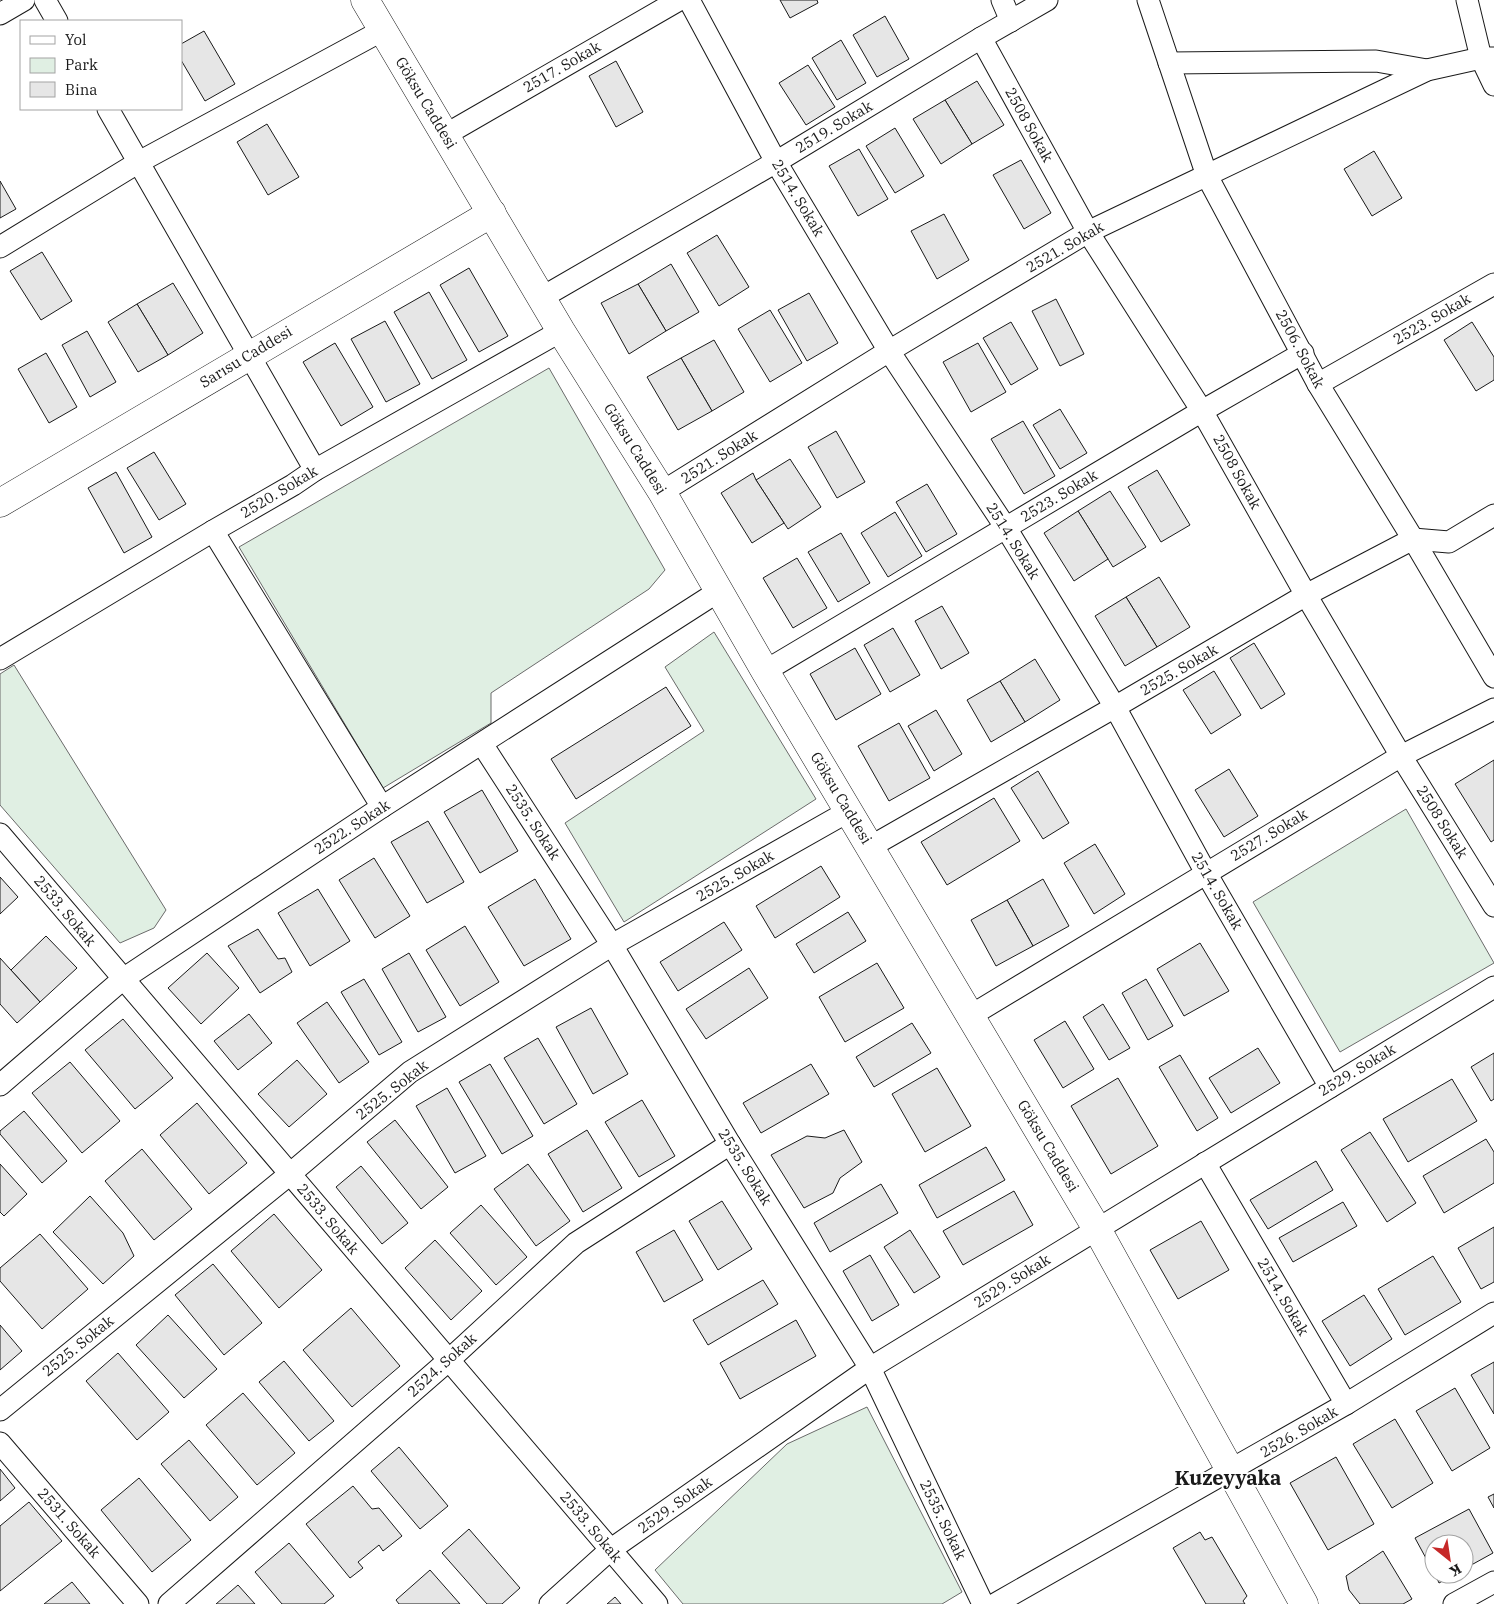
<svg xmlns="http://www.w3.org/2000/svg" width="1494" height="1604" font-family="'IBM Plex Serif',serif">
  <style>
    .green { fill: #e0efe3; stroke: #6a6a6a }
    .building { fill: #e6e6e6; stroke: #1a1a1a }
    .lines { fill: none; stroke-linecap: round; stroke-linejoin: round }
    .street-casing { stroke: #1a1a1a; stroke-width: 23 }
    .secondary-casing { stroke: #1a1a1a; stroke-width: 29 }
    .street { stroke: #fff; stroke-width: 21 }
    .secondary { stroke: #fff; stroke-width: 28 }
    .labels { text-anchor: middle; stroke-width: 4; stroke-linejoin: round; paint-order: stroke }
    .street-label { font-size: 15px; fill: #1a1a1a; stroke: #fff }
    .district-label { font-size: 20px; font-weight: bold; fill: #1a1a1a; stroke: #fff }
  </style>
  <rect width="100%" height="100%" fill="#fff"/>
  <g class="green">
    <path d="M549,368L665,570L649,589L491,693V723L383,788L239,547Z"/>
    <path d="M714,632L816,799L624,922L565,823L704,731L665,667Z"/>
    <path d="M14,665L166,910L154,928L120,943L0,805V674Z"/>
    <path d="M1406,809L1494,963L1340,1052L1253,902Z"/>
    <path d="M867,1407L962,1592L942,1604H683L655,1570L787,1444Z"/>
  </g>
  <g class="building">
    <path d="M780,0H817L818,3L790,18Z"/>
    <path d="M885,16L909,59L877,77L853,35Z"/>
    <path d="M204,31L235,84L205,101L181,60V44Z"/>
    <path d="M841,40L866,83L837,100L812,58Z"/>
    <path d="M616,61L643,112L616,127L589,76Z"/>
    <path d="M808,65L835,107L806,125L779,83Z"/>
    <path d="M977,81L1004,125L972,144L945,100Z"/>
    <path d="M945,100L972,144L941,164L913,119Z"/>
    <path d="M267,124L299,177L268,195L237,142Z"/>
    <path d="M895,128L924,176L895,193L866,146Z"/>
    <path d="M859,149L888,199L858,216L829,166Z"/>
    <path d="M1374,151L1402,198L1372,216L1344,169Z"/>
    <path d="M1021,160L1051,213L1024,229L993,175Z"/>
    <path d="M0,181L16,209L0,218Z"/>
    <path d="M944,214L969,260L937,279L911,231Z"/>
    <path d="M717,235L749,287L719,306L687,253Z"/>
    <path d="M42,252L72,301L41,320L10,271Z"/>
    <path d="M671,264L699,312L666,331L638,284Z"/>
    <path d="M469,268L508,336L479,352L440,285Z"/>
    <path d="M173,283L203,333L168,355L137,304Z"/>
    <path d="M638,284L666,331L629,354L601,303Z"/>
    <path d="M429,292L467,360L432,379L394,312Z"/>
    <path d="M809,293L838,343L807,361L778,310Z"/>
    <path d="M1056,299L1084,354L1060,366L1032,311Z"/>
    <path d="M137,304L168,355L138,372L108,322Z"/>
    <path d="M770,310L802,363L770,382L738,329Z"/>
    <path d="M385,321L420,384L386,402L351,339Z"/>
    <path d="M1011,322L1038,369L1011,385L983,338Z"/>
    <path d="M1472,322L1494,357V380L1476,391L1444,340Z"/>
    <path d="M87,331L116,382L90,397L62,345Z"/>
    <path d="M714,340L744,392L712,411L681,358Z"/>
    <path d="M335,343L373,407L341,426L303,362Z"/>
    <path d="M978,343L1006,392L971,412L943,362Z"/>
    <path d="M46,353L77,407L49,423L18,369Z"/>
    <path d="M681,358L712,411L678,430L647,377Z"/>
    <path d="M1060,409L1087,453L1060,469L1033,425Z"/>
    <path d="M1023,421L1055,476L1024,494L991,439Z"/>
    <path d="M836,431L865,482L837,498L808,447Z"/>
    <path d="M154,452L186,504L159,520L127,468Z"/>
    <path d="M790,459L821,507L788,529L756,480Z"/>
    <path d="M1157,470L1190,525L1161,542L1128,487Z"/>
    <path d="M116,472L152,537L124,553L88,488Z"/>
    <path d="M753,473L756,480L784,523L752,543L721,493Z"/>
    <path d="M927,484L957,534L926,552L896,502Z"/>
    <path d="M1110,491L1146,547L1113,567L1078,511Z"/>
    <path d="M1078,511L1108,559L1074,581L1044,533Z"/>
    <path d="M895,512L922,556L888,577L861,533Z"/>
    <path d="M841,533L870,583L838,602L808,552Z"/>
    <path d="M797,558L827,608L793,628L763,578Z"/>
    <path d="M1159,577L1190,627L1157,647L1126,597Z"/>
    <path d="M1126,597L1157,647L1125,666L1095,616Z"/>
    <path d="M942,606L969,653L941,669L915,621Z"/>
    <path d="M893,628L920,675L890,692L864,645Z"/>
    <path d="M1254,643L1285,694L1261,709L1230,658Z"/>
    <path d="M855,648L881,694L836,720L810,674Z"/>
    <path d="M1035,659L1060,700L1025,722L1000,681Z"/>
    <path d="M1214,671L1241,715L1211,734L1183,690Z"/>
    <path d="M1000,681L1025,722L991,742L967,700Z"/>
    <path d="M666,687L691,726L576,799L551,759Z"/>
    <path d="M936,710L962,754L934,771L908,726Z"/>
    <path d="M899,723L930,778L889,801L858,746Z"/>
    <path d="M1494,760V840L1491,842L1455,784Z"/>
    <path d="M1229,769L1258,816L1224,837L1195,790Z"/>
    <path d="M1038,771L1069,823L1043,839L1011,788Z"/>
    <path d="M482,790L518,851L480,873L444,812Z"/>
    <path d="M994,798L1020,841L947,885L921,842Z"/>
    <path d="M428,821L464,882L427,903L391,842Z"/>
    <path d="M1095,844L1125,894L1094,914L1064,863Z"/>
    <path d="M374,858L410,916L375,938L339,880Z"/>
    <path d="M821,866L840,897L775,938L756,906Z"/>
    <path d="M0,877L18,897L0,914Z"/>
    <path d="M535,879L571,939L524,966L488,907Z"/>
    <path d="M1043,879L1069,926L1033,946L1007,900Z"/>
    <path d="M318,889L350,941L310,966L278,913Z"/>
    <path d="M1007,900L1033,946L996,966L971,920Z"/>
    <path d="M848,912L866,941L814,973L796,944Z"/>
    <path d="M724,922L742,950L678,991L660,962Z"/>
    <path d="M465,926L499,982L460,1006L426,950Z"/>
    <path d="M258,929L278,959L285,958L292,972L260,993L228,946Z"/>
    <path d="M46,936L77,968L40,1002L11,970Z"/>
    <path d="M1200,943L1229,991L1184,1016L1157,969Z"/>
    <path d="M207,953L239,988L201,1024L168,988Z"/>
    <path d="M409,953L446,1017L418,1032L382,969Z"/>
    <path d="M0,958L40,1002L17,1023L0,1004Z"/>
    <path d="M877,963L904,1008L845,1042L819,997Z"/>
    <path d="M749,968L768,998L706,1039L686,1009Z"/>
    <path d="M364,979L402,1042L379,1055L341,992Z"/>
    <path d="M1146,979L1173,1026L1148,1040L1122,993Z"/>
    <path d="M327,1002L369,1062L339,1083L297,1023Z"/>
    <path d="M1103,1004L1130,1048L1109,1060L1083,1017Z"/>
    <path d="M591,1008L628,1074L593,1094L556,1027Z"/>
    <path d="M249,1014L272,1043L238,1070L214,1041Z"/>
    <path d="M123,1019L173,1078L135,1109L85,1050Z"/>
    <path d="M1065,1021L1094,1069L1063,1088L1034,1040Z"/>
    <path d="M912,1023L931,1053L874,1087L856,1057Z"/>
    <path d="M538,1038L577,1104L544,1124L504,1058Z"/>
    <path d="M1258,1048L1280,1083L1231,1113L1209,1078Z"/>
    <path d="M1494,1053V1099L1491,1101L1471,1067Z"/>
    <path d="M1180,1055L1218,1118L1197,1131L1159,1067Z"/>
    <path d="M297,1060L327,1094L289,1127L258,1094Z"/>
    <path d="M70,1062L120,1121L82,1153L32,1093Z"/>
    <path d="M490,1064L533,1136L502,1154L459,1082Z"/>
    <path d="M811,1064L829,1094L761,1133L743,1103Z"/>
    <path d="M937,1068L971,1126L925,1152L892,1094Z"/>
    <path d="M1118,1078L1158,1146L1111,1174L1071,1106Z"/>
    <path d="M1452,1079L1477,1121L1408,1162L1383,1119Z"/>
    <path d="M447,1088L486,1156L455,1173L416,1106Z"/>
    <path d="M642,1100L675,1156L639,1177L605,1122Z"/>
    <path d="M197,1103L247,1163L209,1194L160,1135Z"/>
    <path d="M24,1111L67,1161L42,1183L0,1134V1131Z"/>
    <path d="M395,1120L448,1187L421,1209L367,1142Z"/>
    <path d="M587,1130L622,1188L583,1212L548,1154Z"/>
    <path d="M844,1130L862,1162L840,1178L833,1193L804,1208L771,1155L807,1136L825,1138Z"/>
    <path d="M1370,1132L1416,1203L1387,1222L1341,1150Z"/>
    <path d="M1486,1139L1494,1152V1183L1444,1213L1423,1176Z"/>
    <path d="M986,1147L1005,1180L937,1218L919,1185Z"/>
    <path d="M142,1149L192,1209L154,1240L105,1181Z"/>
    <path d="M1316,1161L1333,1190L1268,1229L1250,1200Z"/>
    <path d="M0,1164L27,1194L4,1216L0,1212Z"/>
    <path d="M528,1164L570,1221L536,1246L494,1189Z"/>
    <path d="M361,1166L408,1223L382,1244L336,1187Z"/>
    <path d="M881,1184L898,1213L830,1252L814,1223Z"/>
    <path d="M1014,1191L1033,1225L963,1265L943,1231Z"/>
    <path d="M90,1196L123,1233L134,1256L103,1284L53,1232Z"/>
    <path d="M722,1201L752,1249L718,1270L689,1221Z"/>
    <path d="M1343,1202L1357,1226L1293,1262L1279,1238Z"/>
    <path d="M481,1205L527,1257L496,1285L450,1233Z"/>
    <path d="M274,1214L322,1270L279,1308L231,1251Z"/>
    <path d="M1201,1221L1229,1270L1178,1299L1150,1250Z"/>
    <path d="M1494,1227V1282L1481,1289L1458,1248Z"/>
    <path d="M674,1230L703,1280L664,1302L636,1252Z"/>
    <path d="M910,1230L940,1277L914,1293L884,1247Z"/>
    <path d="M40,1234L88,1289L42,1329L0,1281V1268Z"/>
    <path d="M435,1240L482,1291L451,1320L405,1268Z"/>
    <path d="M870,1255L899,1305L872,1321L843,1271Z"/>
    <path d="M1433,1256L1461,1302L1405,1335L1378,1289Z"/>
    <path d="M213,1264L262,1323L224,1355L175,1295Z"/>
    <path d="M763,1280L778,1304L708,1345L693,1320Z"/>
    <path d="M1364,1295L1392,1339L1350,1366L1322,1321Z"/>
    <path d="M351,1308L400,1366L352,1407L303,1350Z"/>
    <path d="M168,1315L217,1369L184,1398L136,1345Z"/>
    <path d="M796,1320L816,1356L740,1399L720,1363Z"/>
    <path d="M0,1325L22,1351L0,1370Z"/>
    <path d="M118,1353L169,1412L137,1440L86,1381Z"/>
    <path d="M284,1361L334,1421L309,1441L259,1382Z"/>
    <path d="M1494,1362V1414L1471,1375Z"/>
    <path d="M1455,1388L1490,1448L1452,1471L1416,1411Z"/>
    <path d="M243,1393L295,1453L257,1485L206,1425Z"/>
    <path d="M1395,1419L1433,1483L1392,1508L1353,1444Z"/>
    <path d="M189,1440L238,1497L210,1521L161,1464Z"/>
    <path d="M399,1447L448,1506L420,1529L371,1471Z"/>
    <path d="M1336,1457L1374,1524L1328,1550L1290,1483Z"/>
    <path d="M0,1469L15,1488L0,1501Z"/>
    <path d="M139,1478L191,1540L152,1572L101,1510Z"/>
    <path d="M353,1486L372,1509L379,1508L402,1536L383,1551L379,1545L358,1562L363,1568L350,1578L306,1524Z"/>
    <path d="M1494,1494V1508L1488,1497Z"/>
    <path d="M29,1502L62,1541L0,1591V1526Z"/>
    <path d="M1469,1509L1493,1553L1464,1569V1544H1434V1573L1415,1538Z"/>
    <path d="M469,1529L520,1588L502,1604H487L442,1553Z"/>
    <path d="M1200,1532L1205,1540L1212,1537L1247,1596L1243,1601L1245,1604H1206L1173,1548Z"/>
    <path d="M289,1543L334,1596L324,1604H282L255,1572Z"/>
    <path d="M1383,1551L1412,1599L1403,1604H1360L1349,1590L1346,1576Z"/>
    <path d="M430,1570L460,1604H399L396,1600Z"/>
    <path d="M1435,1574H1455L1439,1583Z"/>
    <path d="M72,1582L90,1604H44Z"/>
    <path d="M238,1585L255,1604H216Z"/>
    <path d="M615,1597L621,1604H607Z"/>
  </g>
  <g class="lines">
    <g class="street-casing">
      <g id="street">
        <path d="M45,0L57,21"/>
        <path d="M689,0L776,162L889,351L1006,528L1115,707L1206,873L1330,1087"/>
        <path d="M1002,0L1011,21"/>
        <path d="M1148,0L1207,176L1318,384L1413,539L1494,677"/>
        <path d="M1467,0L1481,58L1494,85"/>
        <path d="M0,14L24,0"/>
        <path d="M981,38L1088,232L1202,411L1306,595L1401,756L1494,906"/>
        <path d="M1169,63L1376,61L1427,70"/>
        <path d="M108,109L315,470"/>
        <path d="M445,135L679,0"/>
        <path d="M0,247L139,162L383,30"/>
        <path d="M541,298L776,162L981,38L1047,0"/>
        <path d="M1318,384L1494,284"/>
        <path d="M662,492L889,351L1088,232L1427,70L1481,58H1494"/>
        <path d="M213,531L382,807"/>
        <path d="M0,659L213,531L293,485L315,470L561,331"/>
        <path d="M765,671L1202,411L1303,353"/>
        <path d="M482,744L612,945L730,1144L870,1368L983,1604"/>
        <path d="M0,834L657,1604"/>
        <path d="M870,847L1115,707L1306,595L1413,539L1449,542L1494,515"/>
        <path d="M970,1016L1401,756L1494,709"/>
        <path d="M0,1085L123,979L382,807L719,591"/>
        <path d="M1205,1163L1346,1404"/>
        <path d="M0,1410L290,1174L410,1072L612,945L849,811"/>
        <path d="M0,1443L138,1604"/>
        <path d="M169,1604L449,1360L576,1243L730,1144"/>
        <path d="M550,1604L610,1550L870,1368L1494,987"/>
        <path d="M995,1604L1346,1404L1494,1313"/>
        <path d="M1454,1604L1494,1582"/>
      </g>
    </g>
    <g class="secondary-casing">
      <g id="secondary">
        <path d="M365,0L561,331L662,492L765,671L1097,1229L1304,1604"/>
        <path d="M0,503L492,213"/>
      </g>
    </g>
    <use href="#street" class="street"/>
    <use href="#secondary" class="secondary"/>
  </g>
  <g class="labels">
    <g class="street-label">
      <text transform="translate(562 67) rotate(-30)" y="5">2517. Sokak</text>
      <text transform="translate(426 103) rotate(59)" y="5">Göksu Caddesi</text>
      <text transform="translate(1029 125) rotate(61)" y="5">2508 Sokak</text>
      <text transform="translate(834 127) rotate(-31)" y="5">2519. Sokak</text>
      <text transform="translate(798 198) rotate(59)" y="5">2514. Sokak</text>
      <text transform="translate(1065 247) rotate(-30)" y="5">2521. Sokak</text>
      <text transform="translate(1432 319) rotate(-30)" y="5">2523. Sokak</text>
      <text transform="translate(1300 349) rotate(62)" y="5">2506. Sokak</text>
      <text transform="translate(246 357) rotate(-31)" y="5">Sarısu Caddesi</text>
      <text transform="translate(635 449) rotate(58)" y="5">Göksu Caddesi</text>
      <text transform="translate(719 457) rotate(-32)" y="5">2521. Sokak</text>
      <text transform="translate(1237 472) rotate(61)" y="5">2508 Sokak</text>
      <text transform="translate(279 492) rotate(-31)" y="5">2520. Sokak</text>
      <text transform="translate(1059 496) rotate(-31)" y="5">2523. Sokak</text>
      <text transform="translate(1013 541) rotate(58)" y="5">2514. Sokak</text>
      <text transform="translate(1179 670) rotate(-30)" y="5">2525. Sokak</text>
      <text transform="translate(841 798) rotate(59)" y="5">Göksu Caddesi</text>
      <text transform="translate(533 822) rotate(57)" y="5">2535. Sokak</text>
      <text transform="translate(1442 822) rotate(58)" y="5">2508 Sokak</text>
      <text transform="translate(352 827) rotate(-33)" y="5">2522. Sokak</text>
      <text transform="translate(1269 835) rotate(-31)" y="5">2527. Sokak</text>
      <text transform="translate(735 876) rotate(-30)" y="5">2525. Sokak</text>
      <text transform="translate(1217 891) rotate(60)" y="5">2514. Sokak</text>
      <text transform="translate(65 911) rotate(50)" y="5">2533. Sokak</text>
      <text transform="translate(1357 1070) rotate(-31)" y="5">2529. Sokak</text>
      <text transform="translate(392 1090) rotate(-38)" y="5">2525. Sokak</text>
      <text transform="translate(1048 1146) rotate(59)" y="5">Göksu Caddesi</text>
      <text transform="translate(745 1167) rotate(58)" y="5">2535. Sokak</text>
      <text transform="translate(328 1219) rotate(50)" y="5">2533. Sokak</text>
      <text transform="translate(1012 1281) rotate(-32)" y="5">2529. Sokak</text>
      <text transform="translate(1283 1297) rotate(60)" y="5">2514. Sokak</text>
      <text transform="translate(78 1346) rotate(-39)" y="5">2525. Sokak</text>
      <text transform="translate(442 1365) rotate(-42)" y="5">2524. Sokak</text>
      <text transform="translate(1299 1432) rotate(-30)" y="5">2526. Sokak</text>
      <text transform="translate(675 1505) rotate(-35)" y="5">2529. Sokak</text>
      <text transform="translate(943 1520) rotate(64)" y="5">2535. Sokak</text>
      <text transform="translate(69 1523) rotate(49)" y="5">2531. Sokak</text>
      <text transform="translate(591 1527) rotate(50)" y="5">2533. Sokak</text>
    </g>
    <g class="district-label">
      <text x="1228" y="1485">Kuzeyyaka</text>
    </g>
  </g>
  <rect x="20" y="20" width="162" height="90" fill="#ffffff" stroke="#a3a3a3"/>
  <rect x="30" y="36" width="25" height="8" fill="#ffffff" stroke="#a3a3a3"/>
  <text x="65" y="45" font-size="15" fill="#1a1a1a">Yol</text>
  <rect x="30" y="58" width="25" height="15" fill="#e0efe3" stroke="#a3a3a3"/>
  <text x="65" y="70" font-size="15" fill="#1a1a1a">Park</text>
  <rect x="30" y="82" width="25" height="15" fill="#e6e6e6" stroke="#a3a3a3"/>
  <text x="65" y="95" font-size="15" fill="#1a1a1a">Bina</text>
  <g transform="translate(1449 1559) rotate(150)"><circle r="24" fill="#ffffff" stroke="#a3a3a3"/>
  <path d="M0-4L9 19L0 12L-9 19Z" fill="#c62828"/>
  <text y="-8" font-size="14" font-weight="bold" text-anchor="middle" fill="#1a1a1a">K</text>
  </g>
</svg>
